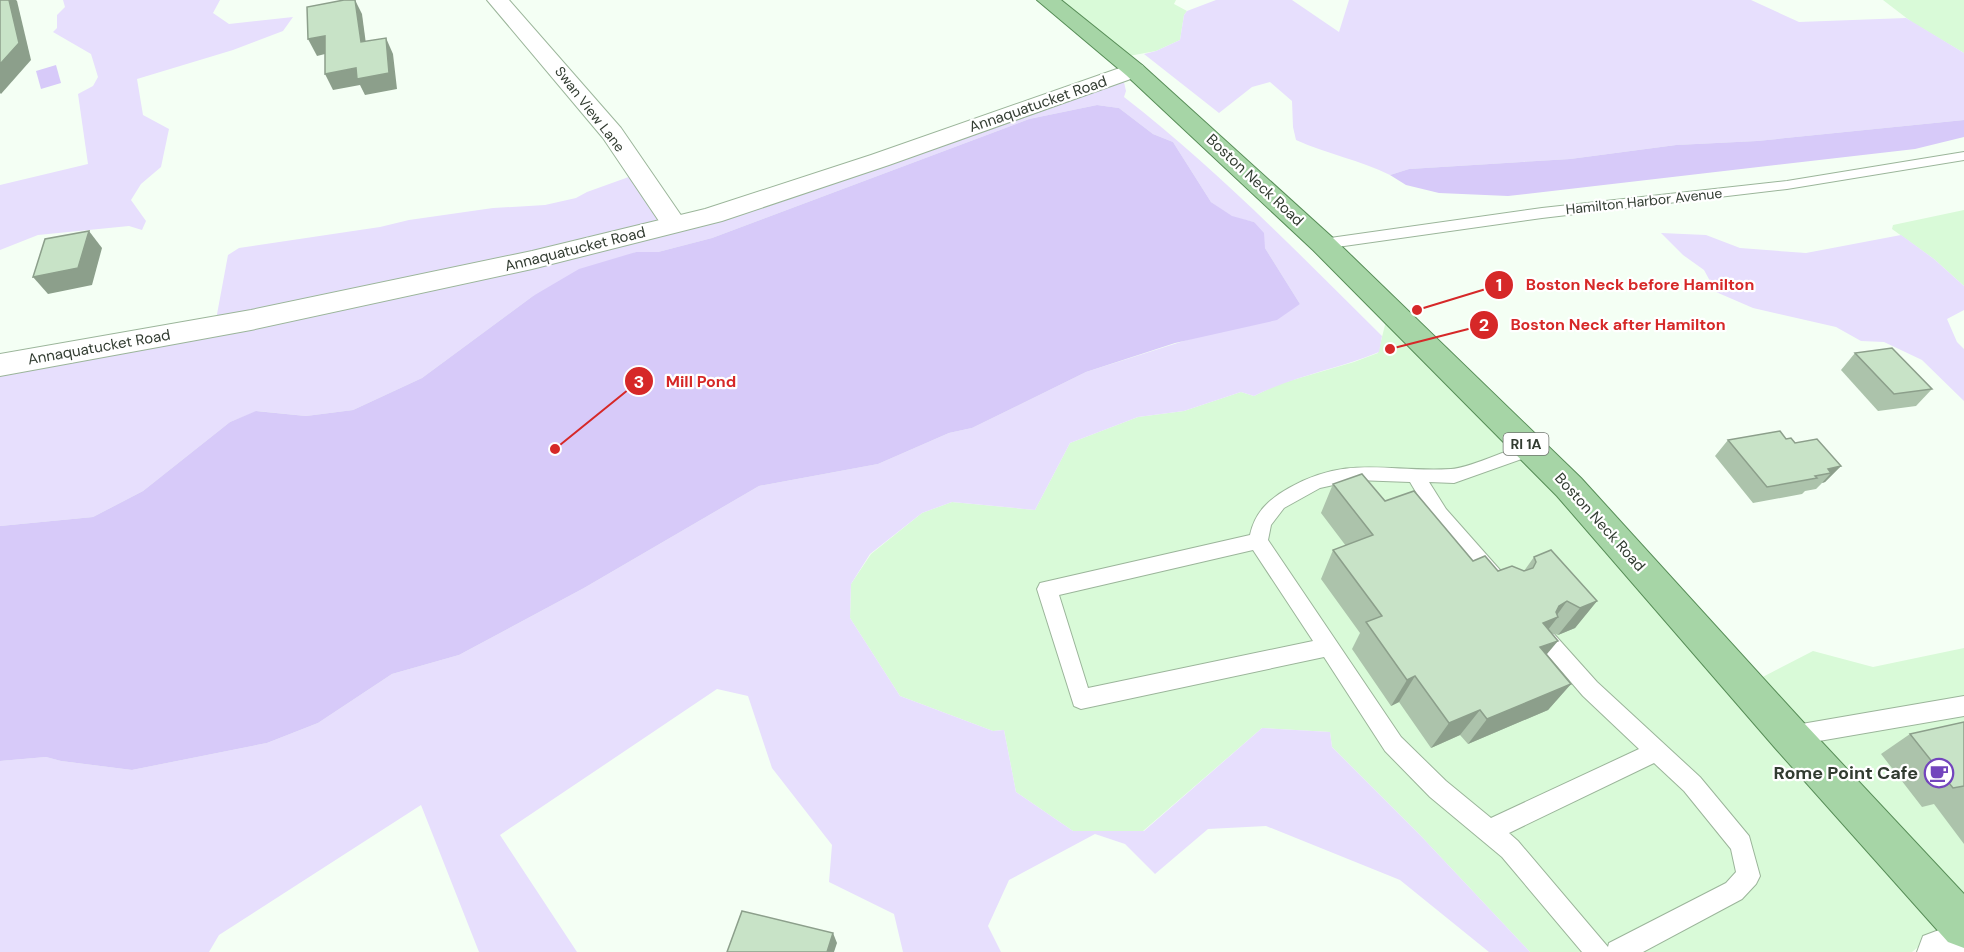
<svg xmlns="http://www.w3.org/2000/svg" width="1964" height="952" font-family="'DM Sans',sans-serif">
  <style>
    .built { fill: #d9fad8 }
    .green { fill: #e7dffd }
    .water { fill: #d7caf9 }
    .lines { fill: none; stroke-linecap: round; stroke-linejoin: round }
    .service-casing { stroke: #9bb59a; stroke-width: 2 }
    .minor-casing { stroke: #9bb59a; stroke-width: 2 }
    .tertiary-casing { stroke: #9bb59a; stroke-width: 2 }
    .primary-casing { stroke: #578d57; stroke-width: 2 }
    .service { fill: #fff; fill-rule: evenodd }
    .minor { fill: #fff; fill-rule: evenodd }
    .tertiary { fill: #fff; fill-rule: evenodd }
    .primary { fill: #a6d5a6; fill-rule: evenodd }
    .wall { fill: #acc3ab }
    .shaded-wall { fill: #8c9f8b }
    .building { fill: #c8e3c7; stroke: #8c9f8b; stroke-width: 1.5 }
    .labels { text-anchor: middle; stroke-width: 4.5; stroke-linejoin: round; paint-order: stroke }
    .far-street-label { font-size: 14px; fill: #323c31; stroke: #fff }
    .shield { fill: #fff; stroke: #70766f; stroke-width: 1.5 }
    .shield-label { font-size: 14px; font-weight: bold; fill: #323c31 }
    .street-label { font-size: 15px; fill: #323c31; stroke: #fff }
    .near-poi-label { font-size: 18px; font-weight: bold; fill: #323c31; stroke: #fff; text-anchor: end }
    .leader { fill: none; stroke: #d62828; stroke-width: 2 }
    .callout-dot { fill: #d62828; stroke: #fff; stroke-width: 2 }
    .mark-label { font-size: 18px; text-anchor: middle; font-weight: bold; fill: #fff }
    .callout-label { font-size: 16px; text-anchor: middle; font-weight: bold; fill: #d62828; stroke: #fff; stroke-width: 4.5; stroke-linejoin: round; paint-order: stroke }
  </style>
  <rect width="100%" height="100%" fill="#f4fff4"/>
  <g class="built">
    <path d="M1047,0H1176L1174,4L1187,11L1184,15L1180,40L1156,51L1118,58Z"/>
    <path d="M1883,0H1964V53L1913,23Z"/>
    <path d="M1964,210V286L1934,259L1892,229L1893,225Z"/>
    <path d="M1389,309L1753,682L1813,651L1873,667L1964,648V922L1957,916L1912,952H1530L1420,835L1332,747L1330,732L1262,728L1143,831H1073L1016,792L1004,730L993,731L900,696L850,618L851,584L871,554L922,513L952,502L1035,510L1070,443L1138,417L1184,411L1241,392L1254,396L1279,384L1354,362L1378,353Z"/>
  </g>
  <g class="green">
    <path d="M63,0H220L213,13L229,24L293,17L283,31L233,50L137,79L143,115L169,129L161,167L141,184L131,200L146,221L142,230L129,226L38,235L0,250V185L88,164L78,94L93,86L98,77L91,54L53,32L57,28V15L65,7Z"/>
    <path d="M1216,0H1292L1339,32L1349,0H1751L1799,22L1906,18L1964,53V120L1757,141L1676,145L1570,159L1409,169L1390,175C1360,160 1327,154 1296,140L1293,127L1292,101L1270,82L1252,87L1219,113L1144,54L1156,51L1180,40L1184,15L1187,11Z"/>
    <path d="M1123,78L1126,91L1124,97C1217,169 1299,254 1382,336L1379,352C1338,369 1294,376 1254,396L1241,392L1184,411L1138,417L1070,443L1035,510L952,502L922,513L870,554L851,584L850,618L900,696L993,731L1004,730L1016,792L1073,831H1144L1262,728L1330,732L1332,747L1420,835L1530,952H1489L1400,880L1266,826L1208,829L1155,874L1125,844L1095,834L1009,880L988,926L1001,952H903L894,914L829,882L832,845L772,768L748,696L717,689L500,835L577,952H479L421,805L219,935L209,952H0V761L46,757L61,761L132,770L267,743L318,723L392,674L459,655L584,588L759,486L878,464L949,433L972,428L1086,372L1300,304L1265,248L1254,222L1232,217L1211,202L1173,142L1153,134L1119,108L1097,105L1029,119L712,238L658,252H636L533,296L422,378L353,410L306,416L257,411L230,422L143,491L93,517L0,526V364L215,325L228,255L239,248L380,227L409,220L493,208L545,205L576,198L587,192L637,174L673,222Z"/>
    <path d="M1661,233L1706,235L1740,248L1806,253L1901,235L1934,259L1964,286V310L1947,319L1957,342L1964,349V401L1922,360L1884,342L1861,341L1836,327L1753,308L1716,292L1704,270L1683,255Z"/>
  </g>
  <g class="water">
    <path d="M56,65L61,83L41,89L36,71Z"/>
    <path d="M1097,105L1119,108L1153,134L1173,142L1211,202L1232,216L1254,222L1264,233L1265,248L1300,304L1277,320L1175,343L1086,372L972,428L949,433L878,464L759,486L584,588L459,655L392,674L318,723L267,743L132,770L61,761L46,757L0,761V526L93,517L143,491L230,422L256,411L306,416L353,410L422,378L533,296L579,269L636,252H658L712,238L1029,119Z"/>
    <path d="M1964,120V137L1915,149L1508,196L1439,193L1406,185L1390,175L1409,169L1570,159L1676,145L1757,141Z"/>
  </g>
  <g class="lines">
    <g class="service-casing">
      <g id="service">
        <path d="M1964,152V160L1787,189L1542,218L1323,249L1316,244L1323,239L1542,208L1787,181Z"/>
        <path d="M1530,442L1536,444L1539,449L1536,454L1454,483L1429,482L1446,509L1500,570L1503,576L1500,582L1493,584L1486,582L1432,519L1410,482L1356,480L1320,488L1284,508L1271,525L1268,540L1401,737L1446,781L1491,818L1639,749L1583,696L1540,646L1537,640L1540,634L1547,631L1554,634L1597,682L1700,777L1749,836L1760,876L1756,884L1742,899L1643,952H1582L1502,857L1430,797L1385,751L1324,657L1081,709L1074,706L1037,589L1040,583L1250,535C1255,512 1269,499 1289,488C1349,454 1389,473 1451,469C1470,468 1510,449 1530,442ZM1253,550L1313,641L1088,688L1059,595ZM1654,763L1684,791L1731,849L1736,872L1726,883L1609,943L1608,947L1518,841L1509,833Z"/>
        <path d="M1964,696V716L1790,746L1782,743L1779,736L1782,729L1790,726Z"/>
      </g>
    </g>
    <g class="minor-casing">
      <path id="minor" d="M487,0H509L621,128L687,224L683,230L674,232L665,230L603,138Z"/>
    </g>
    <g class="tertiary-casing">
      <g id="tertiary">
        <path d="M1134,63L1142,65L1146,70L1142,75L889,165L722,221L532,269L251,330L0,376V354L251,310L532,251L705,209L871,155Z"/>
        <path d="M1964,928V952H1917L1923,936L1939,930Z"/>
      </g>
    </g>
    <g class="primary-casing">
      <path id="primary" d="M1037,0H1061L1142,65L1333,238L1581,478L1804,723L1964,894V948L1948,942L1776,749L1557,496L1313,250L1126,75Z"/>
    </g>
    <use href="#service" class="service"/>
    <use href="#minor" class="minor"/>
    <use href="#tertiary" class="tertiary"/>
    <use href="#primary" class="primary"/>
  </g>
  <g class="wall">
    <path d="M1855,353L1932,389L1916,406L1878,411L1841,370Z"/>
    <path d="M1786,439L1841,466L1825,482L1822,483L1816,489L1805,491L1802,494L1753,503L1715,456L1728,440Z"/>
    <path d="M1333,484L1385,501L1473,561L1498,571H1524L1534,557L1597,601L1575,628L1558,635L1549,631L1546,655L1571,684L1548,710L1468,744L1460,735L1431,748L1399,702L1391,706L1352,649L1360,633L1321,579L1333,550L1346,546L1321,513Z"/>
    <path d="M1964,722V844L1934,804L1922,807L1881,754L1910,734Z"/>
  </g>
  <g class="shaded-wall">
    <path d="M9,0H16L17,1L31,60L1,94L0,93V64Z"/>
    <path d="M355,0L362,14L368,59L361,42Z"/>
    <path d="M325,36L333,52L317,56L308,39Z"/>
    <path d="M386,38L393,54L397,89L365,95L360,85L333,90L325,74L356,68Z"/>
    <path d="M89,231L102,248L92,285L48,294L33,277Z"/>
    <path d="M1841,466L1825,482L1822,483L1831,473L1828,469Z"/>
    <path d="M1567,601L1554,619L1558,617L1537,644L1543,623L1559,606Z"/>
    <path d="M1597,601L1575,628L1558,635L1580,608Z"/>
    <path d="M1558,641L1536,667L1540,647Z"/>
    <path d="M1415,676L1399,702L1391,706L1407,680Z"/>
    <path d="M1571,684L1548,710L1468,744L1487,719Z"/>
    <path d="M1480,710L1460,735L1431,748L1449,723Z"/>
    <path d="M833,933L837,943L834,952H827Z"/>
  </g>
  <g class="building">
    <path d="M0,0H9L19,43L0,64Z"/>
    <path d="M344,0H355L361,42L386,38L389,73L357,79L356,68L325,74V36L308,39L307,7Z"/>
    <path d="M89,231L78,268L33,277L45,239Z"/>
    <path d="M1892,348L1932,389L1894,394L1855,353Z"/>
    <path d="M1780,431L1786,439L1791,438L1795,443L1817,439L1841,466L1828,469L1831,473L1815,476L1817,478L1767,487L1728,440Z"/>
    <path d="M1362,474L1385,501L1414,491L1473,561L1485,556L1498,571L1512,566L1524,571L1533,568L1536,562L1534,557L1551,550L1597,601L1580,608L1567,601L1559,606L1556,612L1558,617L1543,623L1558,641L1540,647L1571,684L1487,719L1480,710L1449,723L1415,676L1407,680L1366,622L1382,616L1333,550L1373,535L1333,484Z"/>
    <path d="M1964,722V786L1953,788L1910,734Z"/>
    <path d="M742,911L833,933L827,952H727Z"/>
  </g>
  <defs>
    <g id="cafe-ring" transform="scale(1.5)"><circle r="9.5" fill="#fff" stroke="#7345bd" stroke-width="1.5"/><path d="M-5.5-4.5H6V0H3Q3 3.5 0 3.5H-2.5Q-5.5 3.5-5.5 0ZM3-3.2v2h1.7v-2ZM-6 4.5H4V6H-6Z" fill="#7345bd"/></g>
  </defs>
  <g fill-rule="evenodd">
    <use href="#cafe-ring" x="1939" y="773"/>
  </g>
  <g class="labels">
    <g class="far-street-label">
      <text transform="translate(590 109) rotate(52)" y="5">Swan View Lane</text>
      <text transform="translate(1644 201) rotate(-6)" y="5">Hamilton Harbor Avenue</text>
    </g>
    <rect class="shield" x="1503.5" y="433" width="45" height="22" rx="4.5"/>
    <g class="shield-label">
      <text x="1526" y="449">RI 1A</text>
    </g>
    <g class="street-label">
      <text transform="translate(1038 104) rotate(-19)" y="5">Annaquatucket Road</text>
      <text transform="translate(1255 180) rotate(43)" y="5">Boston Neck Road</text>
      <text transform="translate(575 249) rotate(-14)" y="5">Annaquatucket Road</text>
      <text transform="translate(99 347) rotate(-10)" y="5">Annaquatucket Road</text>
      <text transform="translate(1600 522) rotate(48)" y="5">Boston Neck Road</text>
    </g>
    <g class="near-poi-label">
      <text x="1918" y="779">Rome Point Cafe</text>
    </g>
  </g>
  <path class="leader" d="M1417 310L1499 285M1390 349L1484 325M555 449L639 381"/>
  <g class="callout-dot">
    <circle cx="1417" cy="310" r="6"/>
    <circle cx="1390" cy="349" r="6"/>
    <circle cx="555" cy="449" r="6"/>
    <circle cx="1499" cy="285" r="15"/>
    <circle cx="1484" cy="325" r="15"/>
    <circle cx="639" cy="381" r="15"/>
  </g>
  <g class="mark-label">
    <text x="1499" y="291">1</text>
    <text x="1484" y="331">2</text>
    <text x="639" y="388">3</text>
  </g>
  <g class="callout-label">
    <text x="1640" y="290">Boston Neck before Hamilton</text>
    <text x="1618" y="330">Boston Neck after Hamilton</text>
    <text x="701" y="387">Mill Pond</text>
  </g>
</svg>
